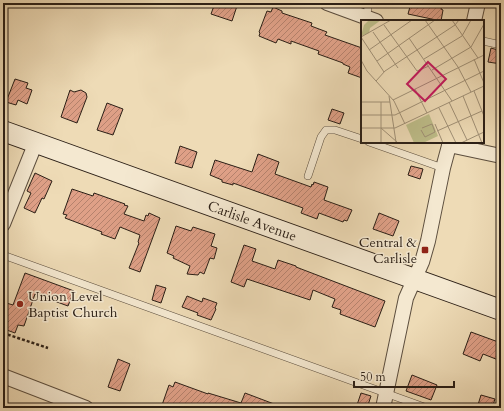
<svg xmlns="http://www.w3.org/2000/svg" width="504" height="411" font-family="Cardo,serif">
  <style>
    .building { fill: url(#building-hatch); stroke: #2b1f16 }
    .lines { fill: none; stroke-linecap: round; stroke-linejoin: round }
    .lane-casing { stroke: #5c4e3e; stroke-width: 8 }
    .street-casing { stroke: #5c4e3e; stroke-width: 16 }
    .secondary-casing { stroke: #2b1f16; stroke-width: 22 }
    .path { stroke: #2b1f16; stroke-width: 2.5; stroke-dasharray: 3 2; stroke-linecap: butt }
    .lane { stroke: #f4e8d0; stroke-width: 7 }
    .street { stroke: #f4e8d0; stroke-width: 14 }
    .secondary { stroke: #f4e8d0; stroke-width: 20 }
    .poi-dot { fill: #8f2418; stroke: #f4e8d0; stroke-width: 1.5 }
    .labels { text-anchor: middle; stroke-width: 3; stroke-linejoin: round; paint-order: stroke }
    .street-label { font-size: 14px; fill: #2b1f16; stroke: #f4e8d0 }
    .poi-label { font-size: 14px; fill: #2b1f16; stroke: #f4e8d0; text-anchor: end }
    .inset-road { fill: none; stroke: #a09076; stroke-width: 1 }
    .view { fill: #c2185b; fill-opacity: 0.15; stroke: #c2185b; stroke-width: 2 }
    .inset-edge { fill: none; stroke: #2b1f16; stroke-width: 2 }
  </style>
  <defs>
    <pattern id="building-hatch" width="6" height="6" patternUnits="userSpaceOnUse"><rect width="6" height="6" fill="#dfa087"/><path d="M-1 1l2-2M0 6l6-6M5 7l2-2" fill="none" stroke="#b5826d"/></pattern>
  </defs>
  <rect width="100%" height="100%" fill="#eedbb6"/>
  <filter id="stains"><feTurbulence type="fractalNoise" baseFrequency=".005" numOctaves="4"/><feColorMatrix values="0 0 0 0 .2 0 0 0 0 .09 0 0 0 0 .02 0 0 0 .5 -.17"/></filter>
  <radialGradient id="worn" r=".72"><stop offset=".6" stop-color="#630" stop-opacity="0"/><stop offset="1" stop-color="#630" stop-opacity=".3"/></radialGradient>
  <g class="building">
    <path d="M215,3H238L232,21L211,14Z"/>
    <path d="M411,3H443L441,9L443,10L441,21L408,14Z"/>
    <path d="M273,7L282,11V13L312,23L311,26L327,32L325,35L362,48V78L348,73L350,67L343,64V63L318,54L319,51L291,41V44L278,39L276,43L259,36L260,33L259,32L267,11L271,12Z"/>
    <path d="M491,48L501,51V64L488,62Z"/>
    <path d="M15,79L28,83L26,88L32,90L27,104L18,100L16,105L6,102Z"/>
    <path d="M70,90L74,92L81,90L86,93L87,97L77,123L61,117Z"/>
    <path d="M107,103L123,109L113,135L97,130Z"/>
    <path d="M332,109L344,113L340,124L328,120Z"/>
    <path d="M180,146L197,152L192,168L175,163Z"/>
    <path d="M258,154L279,162L275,174L311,187L312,184L313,185L314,182L328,187L324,200L352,210L347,221L344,220L343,222L319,213L317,219L301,213L303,208L233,183V185L222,182V180L210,175L215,160L252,172Z"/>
    <path d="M411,166L423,169L420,179L408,175Z"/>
    <path d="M35,173L52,181L44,199L42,198L35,213L24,208L31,193L27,191Z"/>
    <path d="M72,189L93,196L94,193L125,204L124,205L128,206L124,214L144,221L146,215L148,216L149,213L160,218L140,272L129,268L139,243L138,242L140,235L120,227L115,239L101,234L102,232L65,218L67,215L63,214Z"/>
    <path d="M379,213L399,221L393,236L373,229Z"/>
    <path d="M176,226L191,231L193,227L215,234L211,246L217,248L214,259L210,258L204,274L200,272L198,275L187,274L190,266L173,258L174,256L167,253Z"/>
    <path d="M244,245L256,249L252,261L275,269L278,260L296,266V267L385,301L375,327L340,314L341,310L332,307L335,299L313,290L310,300L247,279L244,287L231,282Z"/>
    <path d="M25,273L74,291L68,306L35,294L24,326L18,325L15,333L4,329L8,321L3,319V302L13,305Z"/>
    <path d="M156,285L166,288L161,303L152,300Z"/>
    <path d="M187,296L202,302L203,298L217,303L215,308L216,309L211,320L197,315L198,313L182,307Z"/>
    <path d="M471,332L501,343V361L483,354L480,361L463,354Z"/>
    <path d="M118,359L130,364L120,391L108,387Z"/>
    <path d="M412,375L437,385L431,400L406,391Z"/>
    <path d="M175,382L208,394V393L241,403L245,393L282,407V408H161L169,385L173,387Z"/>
    <path d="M361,393L371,396L367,408L357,405Z"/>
    <path d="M481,395L495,399L492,408H477Z"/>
  </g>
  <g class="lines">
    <g class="lane-casing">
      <g id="lane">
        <path d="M366,18L369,3"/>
        <path d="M483,41L501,45"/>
        <path d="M369,142L443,168"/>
        <path d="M308,176L321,137L326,130H335L362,139"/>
        <path d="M3,255L427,408"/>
      </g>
    </g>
    <g class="street-casing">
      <g id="street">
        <path d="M327,3L376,21"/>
        <path d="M474,21L478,3"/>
        <path d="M449,145L501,156"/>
        <path d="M3,224L36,142"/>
        <path d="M3,376L86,408"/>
        <path d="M383,408L406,298L422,262L428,241L443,168L450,142"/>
      </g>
    </g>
    <g class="secondary-casing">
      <g id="secondary">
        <path id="s1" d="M3,131L501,310"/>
      </g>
    </g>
    <path class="path" d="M3,333L48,348"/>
    <use href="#lane" class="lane"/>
    <use href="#street" class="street"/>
    <use href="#secondary" class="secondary"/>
  </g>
  <g class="poi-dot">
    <rect x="421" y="246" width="8" height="8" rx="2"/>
    <circle cx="20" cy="304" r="4"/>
  </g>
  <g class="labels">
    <g class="street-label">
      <text dy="5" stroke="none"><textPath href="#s1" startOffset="265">Carlisle Avenue</textPath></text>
    </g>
    <g class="poi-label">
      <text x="417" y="247">Central &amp;<tspan x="417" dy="16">Carlisle</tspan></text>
      <text x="28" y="301" text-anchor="start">Union Level<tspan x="28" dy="16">Baptist Church</tspan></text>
    </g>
  </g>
  <g transform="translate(361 20)">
    <rect width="123" height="123" fill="#eedbb6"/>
    <path d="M8,0H20L9,8L8,13L0,16L3,5Z" fill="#bebe8a"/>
    <path d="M68,94L77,116L62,123H53L45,105Z" fill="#bebe8a"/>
    <path class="inset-road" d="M64,0L97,47L110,72M91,0L117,38M23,5L56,51L68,46M12,12L37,48M0,17L23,52M0,17L30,0M48,18L91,81M8,30L51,0M63,39L101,16L110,0M113,39L123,63M0,40L6,51L33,81L44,104M16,41L74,0M71,50L110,27L123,4M15,61L24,51L94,5L98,0M54,69L66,93M113,71L123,96M28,76L35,122M102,76L121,123M32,80L123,35M0,82H29M20,82V123M88,82L106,120M78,88L95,123M0,95H34L123,51M74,104L82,123M0,108H34L123,66M20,108L36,122M60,110L64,117L74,112L71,104L61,108M76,111L121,91M100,123L123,112"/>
    <path class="view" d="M67,42L85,59L64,81L46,64Z"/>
    <rect width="123" height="123" class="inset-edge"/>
  </g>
  <rect width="504" height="411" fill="none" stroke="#eedbb6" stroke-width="16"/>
  <rect x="4" y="4" width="496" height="403" fill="none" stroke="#2b1f16" stroke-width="2"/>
  <rect x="8" y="8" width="488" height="395" fill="none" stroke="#2b1f16"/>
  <path d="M354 381v6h100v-6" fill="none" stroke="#2b1f16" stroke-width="2"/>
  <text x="360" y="381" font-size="12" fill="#2b1f16" stroke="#f4e8d0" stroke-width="3" paint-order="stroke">50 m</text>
  <rect width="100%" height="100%" filter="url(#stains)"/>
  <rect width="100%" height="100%" fill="url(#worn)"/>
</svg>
